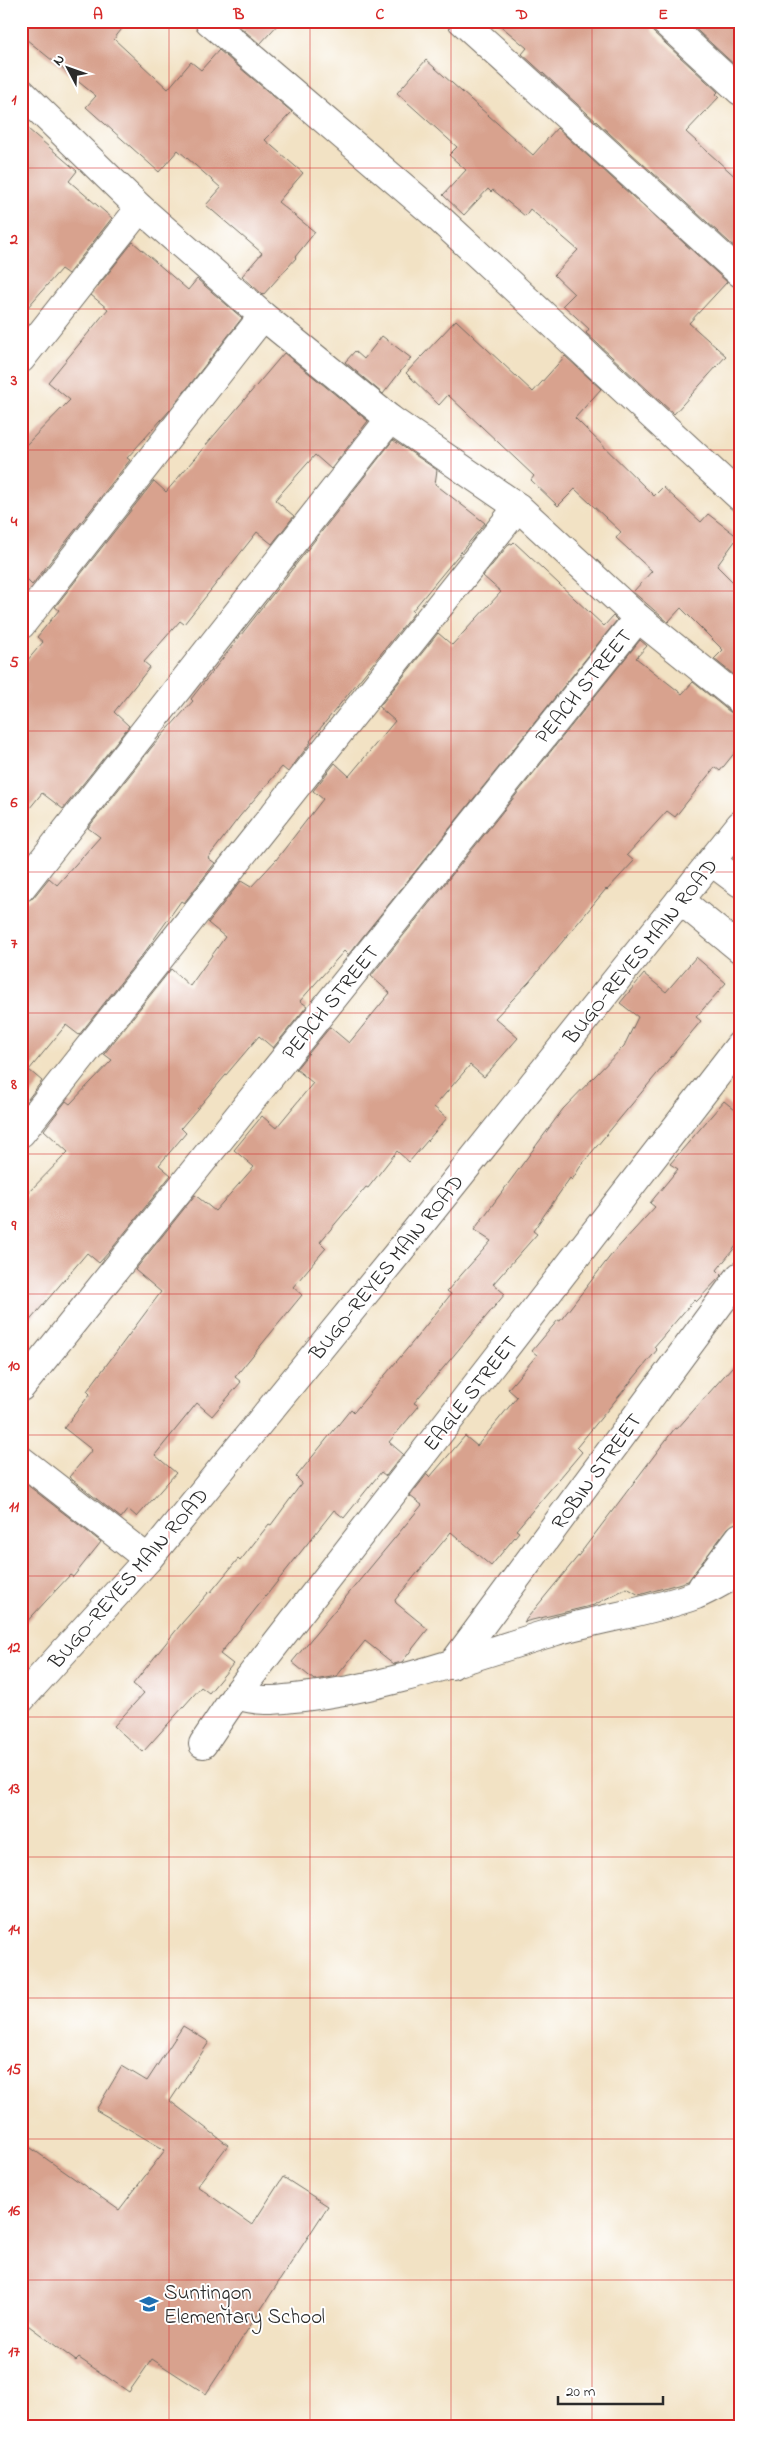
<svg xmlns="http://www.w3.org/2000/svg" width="761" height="2448" font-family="'Indie Flower',sans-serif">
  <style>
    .building { fill: #d8a28e }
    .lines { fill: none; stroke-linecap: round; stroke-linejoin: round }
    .street-casing { stroke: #716b61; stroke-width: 30 }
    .secondary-casing { stroke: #716b61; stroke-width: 30 }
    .street { stroke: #fff; stroke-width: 28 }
    .secondary { stroke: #fff; stroke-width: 28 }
    .grid { fill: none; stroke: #d62828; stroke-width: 1; stroke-opacity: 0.55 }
    .labels { text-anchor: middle; stroke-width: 4; stroke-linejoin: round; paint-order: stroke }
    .street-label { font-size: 21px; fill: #2b2b2b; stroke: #fff }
    .poi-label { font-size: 21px; fill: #2b2b2b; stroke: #fff; text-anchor: start }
    .neatline { fill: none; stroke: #d62828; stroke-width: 2 }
    .grid-label { font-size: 16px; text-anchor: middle; font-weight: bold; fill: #d62828 }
  </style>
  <rect width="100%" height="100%" fill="#fff"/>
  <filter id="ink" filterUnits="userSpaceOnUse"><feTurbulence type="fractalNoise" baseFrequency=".02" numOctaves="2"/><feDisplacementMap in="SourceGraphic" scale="10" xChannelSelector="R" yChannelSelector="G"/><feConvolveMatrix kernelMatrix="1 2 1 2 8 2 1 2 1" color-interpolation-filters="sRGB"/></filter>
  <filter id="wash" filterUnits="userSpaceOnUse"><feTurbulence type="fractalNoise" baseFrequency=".0096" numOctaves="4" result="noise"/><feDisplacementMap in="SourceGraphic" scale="20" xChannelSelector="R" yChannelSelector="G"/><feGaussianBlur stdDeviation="1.12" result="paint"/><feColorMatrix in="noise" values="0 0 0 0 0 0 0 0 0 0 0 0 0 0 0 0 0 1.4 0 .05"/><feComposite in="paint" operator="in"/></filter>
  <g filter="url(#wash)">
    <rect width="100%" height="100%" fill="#f2e2c4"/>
    <g id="blocks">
      <g class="building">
        <path d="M21,21H128L114,39L168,89L191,62L201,70L219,50L292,112L265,140L303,173L278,202L315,232L295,257L296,258L263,295L242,276L262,253L206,205L221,188L178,150L159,172L86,107L96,96L21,35Z"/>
        <path d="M245,21H281L260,44L240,27Z"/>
        <path d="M495,21H649L653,32L718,92L716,94L719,97L686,132L740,181V252L522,54L527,48Z"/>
        <path d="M687,21H740L739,69Z"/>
        <path d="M426,60L533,155L557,128L727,282L689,323L726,356L674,414L586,333L589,329L563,305L574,294L554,275L578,250L530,209L525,216L493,190L491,192L488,189L464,215L443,195L466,170L449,155L457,147L397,93Z"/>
        <path d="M21,123L77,171L69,181L112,218L68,274L61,269L21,315Z"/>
        <path d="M133,242L188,290L197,279L242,318L170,410L127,458L130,460L32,585L21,574V450L70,400L48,382L108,309L91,295Z"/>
        <path d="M456,320L533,392L565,356L601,389L575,418L654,496L663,487L701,522L708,514L738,537L717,566L740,589V680L714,659L723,650L681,608L668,622L633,592L652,571L616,538L621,532L575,489L558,506L531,480L534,476L448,395L439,405L406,373Z"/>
        <path d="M382,336L411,358L383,394L345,362L355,351L364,359Z"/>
        <path d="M284,353L368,421L331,469L315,455L275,500L294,516L272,544L257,532L184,624L180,621L144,662L150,667L114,712L129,726L63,809L42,793L21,819V668L43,642L37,637L59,610L55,607L154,481L166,492Z"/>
        <path d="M393,440L437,470L435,484L485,523L412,611L414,613L310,741L311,742L288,772L282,767L240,816L208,858L215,863L184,903L181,901L147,949L79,1035L66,1025L29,1070L42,1081L21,1108V903L33,898L49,878L57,885L100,837L88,828L152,747L193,701L191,699Z"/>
        <path d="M514,542L604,626L613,616L617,620L348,955L344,951L300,1001L307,1006L273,1048L259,1036L181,1128L186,1133L159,1165L171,1175L110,1251L99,1263L87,1253L21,1331V1200L68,1152L44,1130L66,1101L70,1104L112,1060L104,1054L171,969L190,986L225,937L208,923L241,881L251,887L276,860L323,799L313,791L335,763L349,776L395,721L379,707L438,633L452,645L501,592L483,576L510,543L512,544Z"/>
        <path d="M640,640L647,646L636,658L682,694L693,682L730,712L740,715V746L720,771L715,767L675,817L667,811L627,855L634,861L607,890L606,889L529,982L495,1018L518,1038L484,1077L470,1065L434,1107L447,1118L409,1162L397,1151L368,1188L366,1187L320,1242L326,1248L293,1287L302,1295L235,1377L241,1382L212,1416L197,1403L155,1455L176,1473L137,1517L128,1509L121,1518L69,1477L92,1450L64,1428L90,1394L87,1391L161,1292L135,1270L195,1195L215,1211L254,1167L234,1150L262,1116L276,1128L313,1083L296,1069L330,1027L349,1043L390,993L371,976Z"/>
        <path d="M696,957L726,983L696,1017L701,1021L582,1164L572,1180L570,1178L533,1231L537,1234L493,1284L505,1294L414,1403L419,1406L389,1442L403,1454L386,1476L381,1472L344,1518L334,1510L220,1654L233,1664L209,1693L201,1687L143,1752L114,1726L144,1693L133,1684L182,1623L209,1592L210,1593L238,1559L240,1561L269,1524L271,1525L302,1483L296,1477L351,1409L354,1412L412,1343L451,1294L447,1291L491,1241L474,1230L563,1109L624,1046L638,1017L620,1003L644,974L666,992Z"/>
        <path d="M724,1101L740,1114V1241L717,1270L722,1275L696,1302L694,1300L654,1347L657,1350L577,1447L582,1452L516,1530L519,1532L491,1566L451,1532L395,1600L396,1603L428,1629L402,1662L394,1664L365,1641L337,1676L314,1680L292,1662L422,1505L410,1496L427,1474L430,1477L465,1436L477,1446L517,1397L508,1389L537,1355L532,1351L558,1320L560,1321L612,1254L655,1207L650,1203L678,1169L670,1164Z"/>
        <path d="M740,1358V1521L728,1528L688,1581L639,1595L627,1588L594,1605L524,1622L579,1555L675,1428L677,1429Z"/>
        <path d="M21,1480L101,1542L73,1577L70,1575L21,1628Z"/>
        <path d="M183,2026L209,2042L170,2101L228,2145L197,2186L252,2225L283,2177L328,2206L206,2394L152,2359L129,2392L79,2358L76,2361L21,2320V2141L119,2210L165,2150L96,2110L122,2066L147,2081Z"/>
      </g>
    </g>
  </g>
  <g filter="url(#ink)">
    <use href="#blocks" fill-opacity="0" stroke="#716b61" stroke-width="1"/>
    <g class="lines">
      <g class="street-casing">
        <g id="street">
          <path d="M209,21L430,210L740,497"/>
          <path d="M462,21L740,273"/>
          <path d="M664,21L740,91"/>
          <path d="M21,92L140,208L263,316L390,419L518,507L638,618L740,700"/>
          <path d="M21,359L140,208"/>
          <path d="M21,625L263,316"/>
          <path d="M712,862L740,883"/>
          <path d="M21,888L390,419"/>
          <path d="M680,900L740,949"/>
          <path d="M21,1133L518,507"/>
          <path d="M21,1387L638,618"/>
          <path d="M21,1460L148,1559"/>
          <path d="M702,1587L740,1537"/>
          <path d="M452,1665L740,1276"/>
          <path d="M236,1695C264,1703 275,1700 303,1697C389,1688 470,1657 553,1632C600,1618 650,1612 696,1595C711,1589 726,1579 740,1572"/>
          <path d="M203,1744L236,1695L740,1045"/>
        </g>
      </g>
      <g class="secondary-casing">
        <path id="secondary" d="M21,1699L148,1559L397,1254L740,825"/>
      </g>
      <use href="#street" class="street"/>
      <use href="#secondary" class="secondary"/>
    </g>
  </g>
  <path class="grid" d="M169,21V2427M310,21V2427M451,21V2427M592,21V2427M21,168H740M21,309H740M21,450H740M21,591H740M21,731H740M21,872H740M21,1013H740M21,1154H740M21,1294H740M21,1435H740M21,1576H740M21,1717H740M21,1857H740M21,1998H740M21,2139H740M21,2280H740"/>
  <defs>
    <g id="school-bare" transform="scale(1.5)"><path d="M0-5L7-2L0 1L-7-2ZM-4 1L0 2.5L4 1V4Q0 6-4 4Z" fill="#1f6fb2" stroke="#fff" stroke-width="2.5" paint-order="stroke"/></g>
  </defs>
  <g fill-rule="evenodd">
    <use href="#school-bare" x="149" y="2304"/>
  </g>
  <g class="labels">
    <g class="street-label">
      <text transform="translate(583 686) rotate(-51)" y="7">PEACH STREET</text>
      <text transform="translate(640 951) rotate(-51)" y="7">BUGO-REYES MAIN ROAD</text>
      <text transform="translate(330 1002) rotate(-51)" y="7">PEACH STREET</text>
      <text transform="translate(386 1267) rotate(-51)" y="7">BUGO-REYES MAIN ROAD</text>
      <text transform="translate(470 1393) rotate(-52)" y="7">EAGLE STREET</text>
      <text transform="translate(596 1471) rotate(-54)" y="7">ROBIN STREET</text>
      <text transform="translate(128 1578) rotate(-49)" y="7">BUGO-REYES MAIN ROAD</text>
    </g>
    <g class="poi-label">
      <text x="164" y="2299">Suntingon<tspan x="164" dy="24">Elementary School</tspan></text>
    </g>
  </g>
  <rect width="761" height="2448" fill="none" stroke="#fff" stroke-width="55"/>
  <g transform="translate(68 68) rotate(311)" stroke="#ffffff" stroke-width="4" paint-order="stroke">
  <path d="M0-4L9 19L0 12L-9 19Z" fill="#2b2b2b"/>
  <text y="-8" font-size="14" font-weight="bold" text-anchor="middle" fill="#2b2b2b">N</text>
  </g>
  <path d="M558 2396v8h105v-8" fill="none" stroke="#2b2b2b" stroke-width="2.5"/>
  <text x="566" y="2396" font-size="15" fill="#2b2b2b" stroke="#ffffff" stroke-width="4" paint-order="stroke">20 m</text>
  <rect x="28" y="28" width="706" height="2392" class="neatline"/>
  <g class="grid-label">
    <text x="98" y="19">A</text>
    <text x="239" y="19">B</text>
    <text x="380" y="19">C</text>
    <text x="522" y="19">D</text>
    <text x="663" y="19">E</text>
    <text x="14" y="104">1</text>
    <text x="14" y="244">2</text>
    <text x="14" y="385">3</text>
    <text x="14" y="526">4</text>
    <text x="14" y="667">5</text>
    <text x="14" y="807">6</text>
    <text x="14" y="948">7</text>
    <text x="14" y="1089">8</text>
    <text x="14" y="1230">9</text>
    <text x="14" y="1370">10</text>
    <text x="14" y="1511">11</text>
    <text x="14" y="1652">12</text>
    <text x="14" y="1793">13</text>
    <text x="14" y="1934">14</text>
    <text x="14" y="2074">15</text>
    <text x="14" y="2215">16</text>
    <text x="14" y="2356">17</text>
  </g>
</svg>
